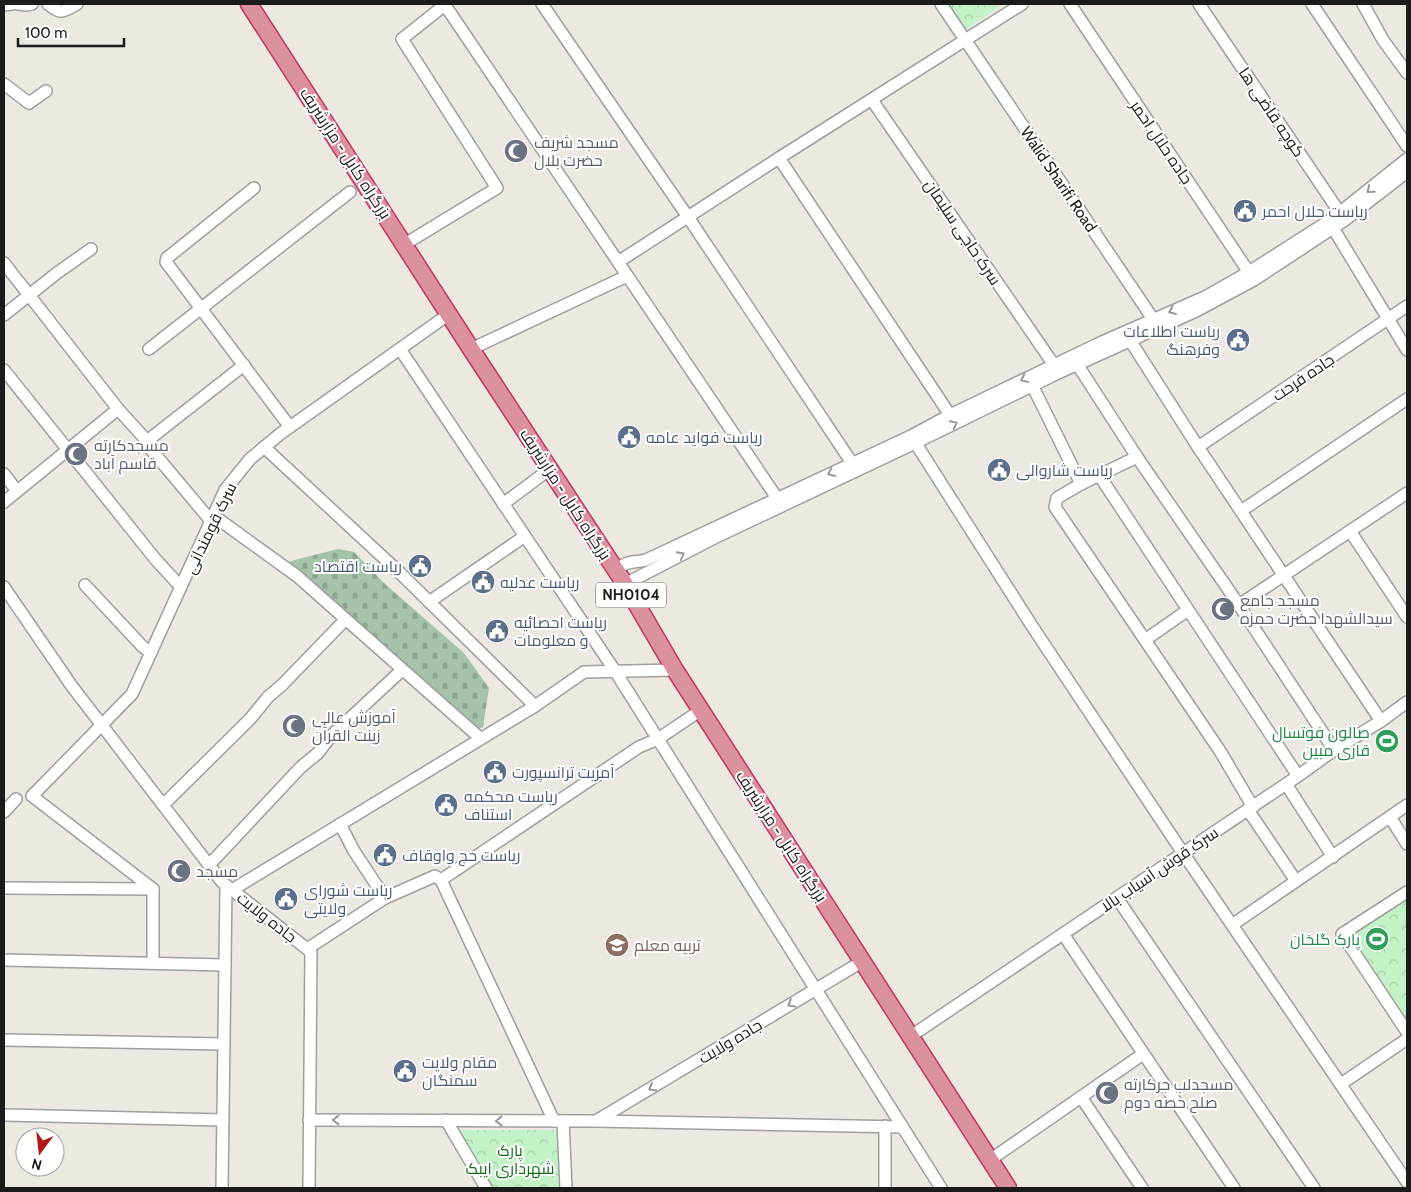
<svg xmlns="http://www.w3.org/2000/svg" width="1411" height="1192" font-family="Cabin,Cairo,sans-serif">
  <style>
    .cemetery { fill: url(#cemetery-stones) }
    .park { fill: url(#park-crowns) }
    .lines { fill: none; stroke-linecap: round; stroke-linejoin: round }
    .minor-casing { stroke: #9f9f9f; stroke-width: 14 }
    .highway-casing { stroke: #c33665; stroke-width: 19 }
    .minor { stroke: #fff; stroke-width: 11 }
    .highway { stroke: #dc919e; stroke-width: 16 }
    .oneway { stroke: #989898 }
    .labels { text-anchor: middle; stroke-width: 4; stroke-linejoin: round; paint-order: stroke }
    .shield { fill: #fff; stroke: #5f5f5f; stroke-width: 1 }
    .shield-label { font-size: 15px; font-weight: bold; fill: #1b1b1b }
    .street-label { font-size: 16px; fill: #1b1b1b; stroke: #fff }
    .worship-label { font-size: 16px; fill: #5b616d; stroke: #fff; text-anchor: start }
    .service-label { font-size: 16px; fill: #4e5e75; stroke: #fff; text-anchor: start }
    .leisure-label { font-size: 16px; fill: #27864d; stroke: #fff; text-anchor: end }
    .education-label { font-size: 16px; fill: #785e54; stroke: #fff; text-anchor: start }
    .park-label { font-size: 16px; fill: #166c1e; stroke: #fff }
  </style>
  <defs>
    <pattern id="cemetery-stones" width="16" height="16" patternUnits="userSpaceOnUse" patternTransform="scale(1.25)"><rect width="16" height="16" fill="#a5c2aa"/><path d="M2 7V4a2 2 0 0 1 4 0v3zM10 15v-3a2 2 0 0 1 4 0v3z" fill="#8da692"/></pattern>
    <pattern id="park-crowns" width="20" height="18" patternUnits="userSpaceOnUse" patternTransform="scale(1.25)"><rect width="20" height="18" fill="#c2f2c6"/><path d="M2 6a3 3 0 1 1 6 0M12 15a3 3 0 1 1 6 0" fill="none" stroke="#a6cfaa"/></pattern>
  </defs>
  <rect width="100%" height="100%" fill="#ece8e2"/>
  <path class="cemetery" d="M338,549L354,552L385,584L464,653L489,688L483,727L474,731L284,566L291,561Z"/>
  <g class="park">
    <path d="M948,4H1003L966,29Z"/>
    <path d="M1407,896V1026L1347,935Z"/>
    <path d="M458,1130H556L561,1188H493Z"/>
  </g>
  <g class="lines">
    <g class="minor-casing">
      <g id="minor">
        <path d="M18,4L27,5L32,4"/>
        <path d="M48,4C61,15 63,12 77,4"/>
        <path d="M542,4L688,217L852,463"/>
        <path d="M941,4L1153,319"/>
        <path d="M1070,4L1252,277"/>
        <path d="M1199,4L1344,219"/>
        <path d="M1312,4L1407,146"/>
        <path d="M1363,4L1383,40L1407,73"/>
        <path d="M4,5L12,4"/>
        <path d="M445,5L777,498"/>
        <path d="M4,84L29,103L46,91"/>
        <path d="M872,100L1054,365"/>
        <path d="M779,158L950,415"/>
        <path d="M254,188L167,258L166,262L290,427"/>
        <path d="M1330,223L1407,350"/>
        <path d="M405,244L497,188L402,39L446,4"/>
        <path d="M618,262L779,158L1022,4"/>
        <path d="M4,263L118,409L147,441L149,447L211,521"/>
        <path d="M4,315L57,273L91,249"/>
        <path d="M1126,334L1198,447L1381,721"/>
        <path d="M149,349L350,192"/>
        <path d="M400,349L615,671L941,1188"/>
        <path d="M471,349L627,276"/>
        <path d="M1077,364L1137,457L1239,605L1334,750"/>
        <path d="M4,370L156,560L181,587"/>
        <path d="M1033,387L1081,484"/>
        <path d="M911,436L1032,626L1183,853L1407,1182"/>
        <path d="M147,441L244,365"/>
        <path d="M264,447L400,573L535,706"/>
        <path d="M1198,447L1407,306"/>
        <path d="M1137,457L1081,484L1057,498L1055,507L1220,751L1253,807"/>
        <path d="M4,474L17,491"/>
        <path d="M1099,475L1298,776"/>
        <path d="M4,502L118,409"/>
        <path d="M503,504L550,469"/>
        <path d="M1241,511L1407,399"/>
        <path d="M214,516L297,576L480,738"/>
        <path d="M1350,531L1407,617"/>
        <path d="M617,572C623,560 635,563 646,560L911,436L950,415L1102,342L1205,297L1249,272L1329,221L1407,159"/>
        <path d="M623,581L629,582L714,538L915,443L1058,373L1196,311L1254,280L1345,220L1407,172"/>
        <path d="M85,585L142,646L151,653"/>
        <path d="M4,587L71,685L222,882L311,952L309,1188"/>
        <path d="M429,602L525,536"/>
        <path d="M1239,605L1407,493"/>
        <path d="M1145,640L1188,610"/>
        <path d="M1286,784L1333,857"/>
        <path d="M163,805L250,719L268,697L282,685L345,620"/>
        <path d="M1248,810L1296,881"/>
        <path d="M4,812L16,799"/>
        <path d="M1390,817L1407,844"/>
        <path d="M340,824L354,851L385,898"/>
        <path d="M209,865L301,767L318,753L331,736L402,670"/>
        <path d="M4,888L153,889"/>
        <path d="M232,890L535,706L584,672L675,670"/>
        <path d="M1407,892L1342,934L1407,1032"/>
        <path d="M1117,898L1314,1188"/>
        <path d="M1232,925L1407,805"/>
        <path d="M1063,934L1234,1188"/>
        <path d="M307,949L385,898L435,876L441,880"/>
        <path d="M4,960L225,965"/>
        <path d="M153,963V889L32,796L132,694L225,490L250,459L280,434L449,314"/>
        <path d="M911,1036L1298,776L1334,750L1381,721L1407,702"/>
        <path d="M4,1040L224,1044"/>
        <path d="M1341,1084L1407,1039"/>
        <path d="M1081,1097L1142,1188"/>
        <path d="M4,1115L223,1120"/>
        <path d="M309,1120L596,1121L863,961"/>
        <path d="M446,1120L486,1188"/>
        <path d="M554,1121L441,880L639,747L658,739L701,710"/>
        <path d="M563,1121L566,1188"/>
        <path d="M596,1121L903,1127"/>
        <path d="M990,1160L1143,1054"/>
        <path d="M222,1188L226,886"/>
        <path d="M885,1188V1126"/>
      </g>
    </g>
    <g class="highway-casing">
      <path id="highway" d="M249,4L471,349L623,581L675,670L1008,1188"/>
    </g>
    <use href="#minor" class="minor"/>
    <use href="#highway" class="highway"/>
  </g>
  <defs><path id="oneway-chevron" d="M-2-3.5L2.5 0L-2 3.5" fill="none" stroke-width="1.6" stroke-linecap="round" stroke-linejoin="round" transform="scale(1.25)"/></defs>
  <g class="oneway">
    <use href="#oneway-chevron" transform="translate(1370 190) rotate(141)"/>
    <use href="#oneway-chevron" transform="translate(1172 311) rotate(157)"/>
    <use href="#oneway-chevron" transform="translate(1024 379) rotate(155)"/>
    <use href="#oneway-chevron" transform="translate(954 424) rotate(-26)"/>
    <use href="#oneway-chevron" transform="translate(831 473) rotate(155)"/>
    <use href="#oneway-chevron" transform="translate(681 555) rotate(-27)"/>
    <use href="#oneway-chevron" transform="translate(791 1004) rotate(149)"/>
    <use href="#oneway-chevron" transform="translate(652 1088) rotate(149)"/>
    <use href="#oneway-chevron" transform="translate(336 1120) rotate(-180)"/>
    <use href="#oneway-chevron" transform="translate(499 1121) rotate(-180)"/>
  </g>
  <defs>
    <g id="mosque-disc" transform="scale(1.25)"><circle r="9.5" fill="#6b7280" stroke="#fff"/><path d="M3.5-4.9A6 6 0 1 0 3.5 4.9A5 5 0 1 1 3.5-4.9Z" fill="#fff"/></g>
    <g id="civic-disc" transform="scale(1.25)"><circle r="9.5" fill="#5c6f8a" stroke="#fff"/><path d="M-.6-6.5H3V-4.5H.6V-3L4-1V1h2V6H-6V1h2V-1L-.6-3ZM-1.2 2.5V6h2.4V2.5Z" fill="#fff"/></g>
    <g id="stadium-disc" transform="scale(1.25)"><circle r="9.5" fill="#2e9e5b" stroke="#fff"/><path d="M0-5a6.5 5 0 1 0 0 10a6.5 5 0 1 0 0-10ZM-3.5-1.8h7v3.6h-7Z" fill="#fff"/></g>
    <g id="university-disc" transform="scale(1.25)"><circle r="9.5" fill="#8d6e63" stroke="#fff"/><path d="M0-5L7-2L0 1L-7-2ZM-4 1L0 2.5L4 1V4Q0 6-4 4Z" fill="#fff"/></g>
  </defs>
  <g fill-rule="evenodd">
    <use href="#mosque-disc" x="516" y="151"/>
    <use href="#civic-disc" x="1245" y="211"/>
    <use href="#civic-disc" x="1238" y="340"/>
    <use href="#civic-disc" x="629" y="437"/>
    <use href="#mosque-disc" x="76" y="454"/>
    <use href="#civic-disc" x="999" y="470"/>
    <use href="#civic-disc" x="420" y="566"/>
    <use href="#civic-disc" x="483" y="582"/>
    <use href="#mosque-disc" x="1223" y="609"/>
    <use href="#civic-disc" x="497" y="631"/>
    <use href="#mosque-disc" x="294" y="726"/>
    <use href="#stadium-disc" x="1387" y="741"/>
    <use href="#civic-disc" x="495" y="772"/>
    <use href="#civic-disc" x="446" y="805"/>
    <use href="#civic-disc" x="385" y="855"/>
    <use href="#mosque-disc" x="179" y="871"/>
    <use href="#civic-disc" x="286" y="899"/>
    <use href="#stadium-disc" x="1377" y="939"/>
    <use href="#university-disc" x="617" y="945"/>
    <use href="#civic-disc" x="405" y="1071"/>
    <use href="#mosque-disc" x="1107" y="1093"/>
  </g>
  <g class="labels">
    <rect class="shield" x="596" y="582.5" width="70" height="25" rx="4"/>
    <g class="shield-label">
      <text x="631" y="600">NH0104</text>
    </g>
    <g class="street-label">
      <text transform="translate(1272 112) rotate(56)" y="6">کوچه قاضی ها</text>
      <text transform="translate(1162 142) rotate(56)" y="6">جاده حلال احمر</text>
      <text transform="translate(346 153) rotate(57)" y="6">بزرگراه کابل - مزارشریف</text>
      <text transform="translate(1059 179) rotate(56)" y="6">Walid Sharifi Road</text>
      <text transform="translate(963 232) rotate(56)" y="6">سرک حاجی سلیمان</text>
      <text transform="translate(1303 377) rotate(-34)" y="6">جاده فرحت</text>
      <text transform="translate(566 494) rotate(57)" y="6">بزرگراه کابل - مزارشریف</text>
      <text transform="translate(210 528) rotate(-64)" y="6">سرک قومندانی</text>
      <text transform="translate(782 836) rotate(57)" y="6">بزرگراه کابل - مزارشریف</text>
      <text transform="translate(1159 869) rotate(-34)" y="6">سرک قوش آسیاب بالا</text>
      <text transform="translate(267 917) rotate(38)" y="6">جاده ولایت</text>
      <text transform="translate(730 1041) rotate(-31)" y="6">جاده ولایت</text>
    </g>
    <g class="worship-label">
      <text x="534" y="148">مسجد شریف<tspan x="534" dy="18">حضرت بلال</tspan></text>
      <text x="94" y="451">مسجدکارته<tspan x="94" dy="18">قاسم آباد</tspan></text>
      <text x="1240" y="606">مسجد جامع<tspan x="1240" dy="18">سیدالشهدا حضرت حمزه</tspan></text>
      <text x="312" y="723">آموزش عالی<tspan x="312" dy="18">زینت القرآن</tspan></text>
      <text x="196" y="877">مسجد</text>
      <text x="1124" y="1090">مسجدلب جرکارته<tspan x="1124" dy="18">صلح حصه دوم</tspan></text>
    </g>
    <g class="service-label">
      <text x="1262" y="217">ریاست حلال احمر</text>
      <text x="1220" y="337" text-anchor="end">ریاست اطلاعات<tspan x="1220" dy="18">وفرهنگ</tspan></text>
      <text x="646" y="443">ریاست فواید عامه</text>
      <text x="1016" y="476">ریاست شاروالی</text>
      <text x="402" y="572" text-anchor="end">ریاست اقتصاد</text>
      <text x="500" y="588">ریاست عدلیه</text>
      <text x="514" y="628">ریاست احصائیه<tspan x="514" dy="18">و معلومات</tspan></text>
      <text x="512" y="778">آمریت ترانسپورت</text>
      <text x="464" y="802">ریاست محکمه<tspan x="464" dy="18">استناف</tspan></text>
      <text x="402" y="861">ریاست حج واوقاف</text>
      <text x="304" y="896">ریاست شورای<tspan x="304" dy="18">ولایتی</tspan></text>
      <text x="422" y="1068">مقام ولایت<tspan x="422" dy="18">سمنگان</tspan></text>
    </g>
    <g class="leisure-label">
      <text x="1370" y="738">صالون فوتسال<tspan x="1370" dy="18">قاری مبین</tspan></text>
      <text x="1360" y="945">پارک گلخان</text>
    </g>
    <g class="education-label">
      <text x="634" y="951">تربیه معلم</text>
    </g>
    <g class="park-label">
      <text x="510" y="1156">پارک<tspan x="510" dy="18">شهرداری ایبک</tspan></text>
    </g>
  </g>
  <rect width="1411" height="1192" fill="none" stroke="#1b1b1b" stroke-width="10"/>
  <g transform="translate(40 1152) rotate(195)"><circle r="24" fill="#ffffff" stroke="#a4a4a4"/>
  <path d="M0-4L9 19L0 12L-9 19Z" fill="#b21615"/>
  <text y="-8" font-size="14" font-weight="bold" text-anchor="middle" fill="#1b1b1b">N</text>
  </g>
  <path d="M18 38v8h106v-8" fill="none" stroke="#1b1b1b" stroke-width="2.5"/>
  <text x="25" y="38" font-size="15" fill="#1b1b1b" stroke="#ffffff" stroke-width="4" paint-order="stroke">100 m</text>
</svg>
